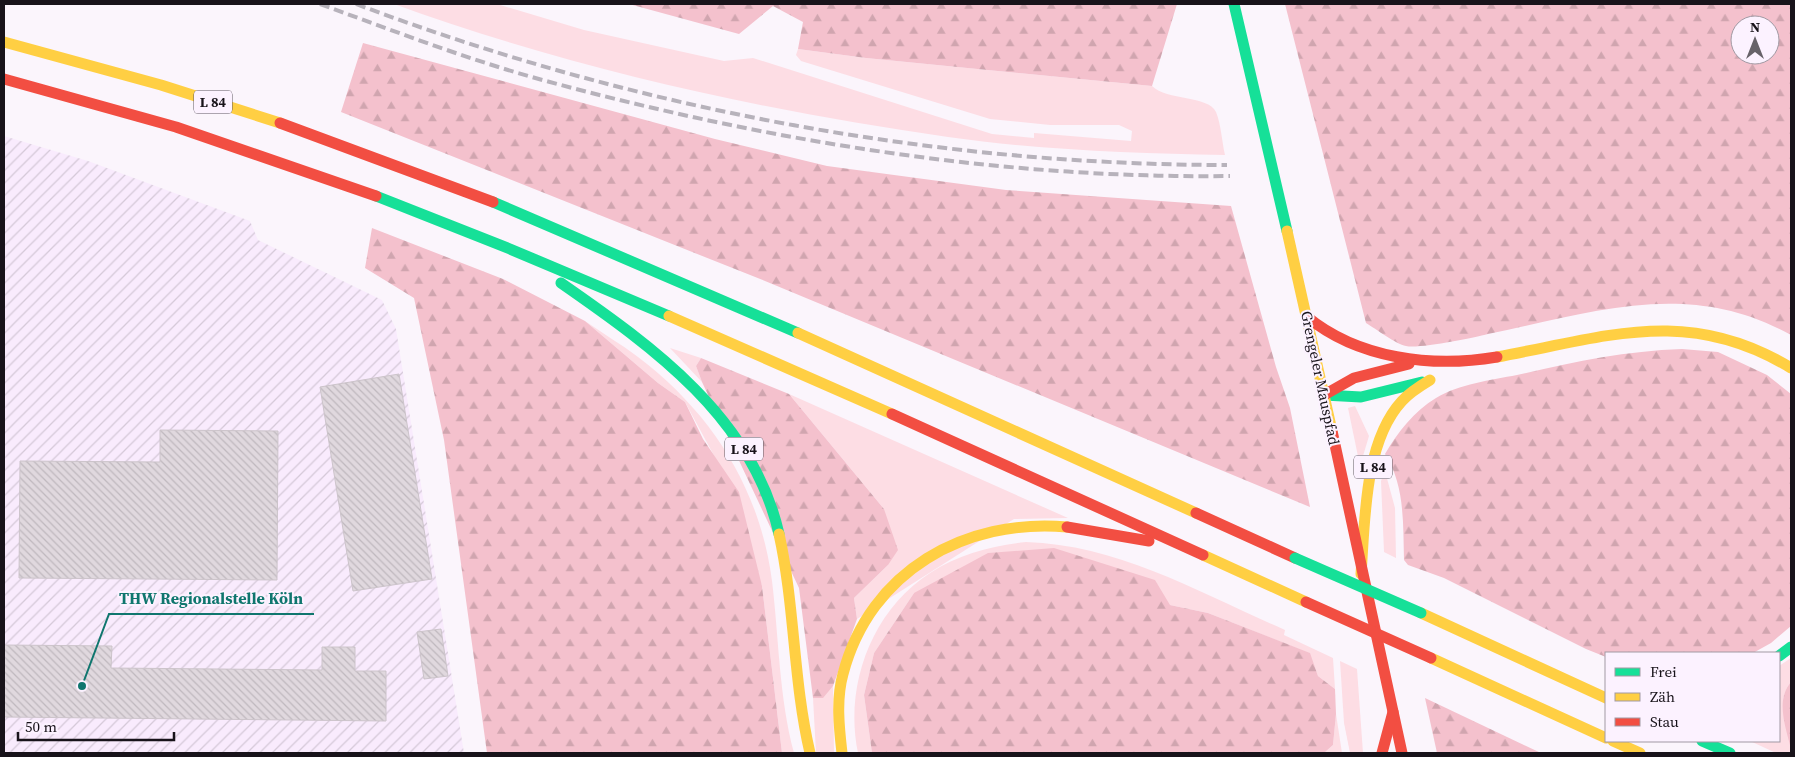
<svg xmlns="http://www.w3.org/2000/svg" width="1795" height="757" font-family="'Source Serif 4',serif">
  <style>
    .industrial { fill: url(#industrial-furrows) }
    .green { fill: #fddde4 }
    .forest { fill: url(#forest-firs); fill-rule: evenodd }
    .building { fill: url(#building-back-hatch); stroke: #ccc4ca }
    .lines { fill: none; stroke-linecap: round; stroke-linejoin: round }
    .fast { stroke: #16e098; stroke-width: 11 }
    .slow { stroke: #ffcf43; stroke-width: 11 }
    .jam { stroke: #f24e42; stroke-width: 11 }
    .rail { stroke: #b7b2bb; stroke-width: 4; stroke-dasharray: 10 5; stroke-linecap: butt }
    .fast-bridge { stroke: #16e098; stroke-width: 11 }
    .jam-bridge { stroke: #f24e42; stroke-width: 11 }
    .labels { text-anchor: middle; stroke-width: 4; stroke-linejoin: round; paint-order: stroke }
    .shield { fill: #fcf2ff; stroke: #5c565f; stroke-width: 1 }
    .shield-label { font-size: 14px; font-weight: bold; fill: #18131a }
    .street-label { font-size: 15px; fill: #18131a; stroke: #fcf2ff }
    .leader { fill: none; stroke: #0f766e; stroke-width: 2 }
    .callout-dot { fill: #0f766e; stroke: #fcf2ff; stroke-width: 2 }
    .callout-label { font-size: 16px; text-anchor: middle; font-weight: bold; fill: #0f766e; stroke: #fcf2ff; stroke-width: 4; stroke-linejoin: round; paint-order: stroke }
  </style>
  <defs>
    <pattern id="industrial-furrows" width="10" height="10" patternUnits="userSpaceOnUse" patternTransform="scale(1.25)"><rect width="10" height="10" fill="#f9ebfd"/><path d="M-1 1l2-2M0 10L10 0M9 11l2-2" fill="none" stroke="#d5c9d8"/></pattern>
    <pattern id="forest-firs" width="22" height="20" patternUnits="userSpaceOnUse" patternTransform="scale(1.25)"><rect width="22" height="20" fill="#f4c1cd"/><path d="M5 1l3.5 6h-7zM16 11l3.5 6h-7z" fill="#d0a5af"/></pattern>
    <pattern id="building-back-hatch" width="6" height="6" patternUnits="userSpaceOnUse" patternTransform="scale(1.25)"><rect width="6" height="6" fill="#e0d8de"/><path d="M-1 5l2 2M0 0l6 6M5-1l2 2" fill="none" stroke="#bfb8be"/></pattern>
  </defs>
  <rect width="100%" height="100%" fill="#fbf5fc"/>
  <path class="industrial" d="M4,136L88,161L250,221L258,240L382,300L396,329L464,753H4Z"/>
  <g class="green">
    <path d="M394,4H497L584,30L724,61L753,58L992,134L1034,138V133L1131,141L1132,131L1119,125H1050L990,119L801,61L796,55L798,49L866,58L1152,86C1167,101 1208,95 1216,112C1221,124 1222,142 1225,155C1133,153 1039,150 948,137C764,111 569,68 394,4Z"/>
    <path d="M585,321C602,333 621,344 638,357C712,413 760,489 772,581C779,639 779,697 794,753H782L762,586L718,463L685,402L658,383Z"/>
    <path d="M670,348L701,358L696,366L702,382Z"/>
    <path d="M789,394L1068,518L1014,519L857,619L854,598L888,565L884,509Z"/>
    <path d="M1355,406L1369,436L1360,466L1348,408Z"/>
    <path d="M1385,471L1395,508L1396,558L1384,552L1381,481Z"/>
    <path d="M1026,542C1120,545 1202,594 1285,630L1284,635L1333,658L1335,689L1318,676L1309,653L1208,613L1170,605L914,593L874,653L864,695L872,753H858C844,687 871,611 930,573C959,554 992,546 1026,542Z"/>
    <path d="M1791,658V682C1773,703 1791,730 1791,753H1776L1750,741H1779V666Z"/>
    <path d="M1340,661L1357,669L1363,753H1350L1344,723Z"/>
    <path d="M833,686L834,753H816L813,698Z"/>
    <path d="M1336,714L1342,753H1324L1333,745Z"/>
  </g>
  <g class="forest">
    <path d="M629,4H1177L1152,86L866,58L798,49L803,22L773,6L739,34Z"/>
    <path d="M1285,4H1791V335C1689,278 1594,312 1488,334C1473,338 1419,349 1406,346C1396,344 1376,329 1366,323ZM1740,25H1770V55H1740Z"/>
    <path d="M363,43L715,139L827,166L1006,190L1231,206L1276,367L1290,408L1310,507L765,281L341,112Z"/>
    <path d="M372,228L503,279L585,321L658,383L685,402L703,439L739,492L762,586L782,753H487L444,440L414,298L365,268Z"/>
    <path d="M1682,349L1718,352L1767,375L1791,394V626L1771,643L1753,653H1606V657L1586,649L1444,578L1408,565L1404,560C1403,524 1405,485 1385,454C1398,432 1414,411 1436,398C1459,384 1491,380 1517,375C1573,362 1624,351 1682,349Z"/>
    <path d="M701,358L789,394L884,509L898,550L888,565L854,598L857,619L833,686L823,698H813L799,588L702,382L696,366Z"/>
    <path d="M1054,548L1155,580L1170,605L1208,613L1310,653L1318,676L1335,689L1336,714L1333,745L1324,753H872L864,695L874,653L914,593L988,553Z"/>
    <path d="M1791,682V749C1786,728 1775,700 1791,682Z"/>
    <path d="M1425,698L1541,753H1437Z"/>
  </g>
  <g class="building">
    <path d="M399,374L432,579L353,591L320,387Z"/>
    <path d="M160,430L278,431L277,580L19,578L20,461L160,462Z"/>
    <path d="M441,629L448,676L424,679L417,632Z"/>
    <path d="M4,645L112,646L111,668L322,670V647H355V671H386V721L4,717Z"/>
  </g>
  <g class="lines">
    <g class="fast">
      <path d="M1234,4L1287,231"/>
      <path d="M376,196L510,249L669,316"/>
      <path d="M493,202L798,333"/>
      <path d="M561,283C653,347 753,418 779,534"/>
      <path d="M1324,395L1361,397L1422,382"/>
      <path d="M1779,656L1791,647"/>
      <path d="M1702,741L1730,753"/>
    </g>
    <g class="slow">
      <path d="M4,42L161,85L280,123"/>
      <path d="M1287,231L1332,431"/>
      <path d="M669,316L892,414"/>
      <path d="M798,333L1196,513"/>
      <path d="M1497,357C1606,337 1688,305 1791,368"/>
      <path d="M779,534C795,606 793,681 810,753"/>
      <path d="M1203,555L1306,602"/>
      <path d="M1361,574C1365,521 1364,442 1402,401C1410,392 1420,386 1430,380"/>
      <path d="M1421,613L1606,698"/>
      <path d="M1431,658L1606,738"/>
      <path d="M1613,741L1640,753"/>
      <path d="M842,753C839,727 836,699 843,674C870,571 965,518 1067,527"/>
    </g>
    <g class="jam">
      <path d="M4,79L176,127L376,196"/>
      <path d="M280,123L493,202"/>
      <path d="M1306,316C1358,359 1432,368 1497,357"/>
      <path d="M1324,395L1354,378L1409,364"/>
      <path d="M892,414L1203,555"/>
      <path d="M1332,431L1402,753"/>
      <path d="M1196,513L1295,558"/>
      <path d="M1067,527L1149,541"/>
      <path d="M1382,753L1393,712"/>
    </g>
    <g class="rail">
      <path d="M320,4C394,31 469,60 546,81C768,141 999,179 1230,176"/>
      <path d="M356,4C632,108 932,165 1227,165"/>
    </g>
    <path class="fast-bridge" d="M1295,558L1421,613"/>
    <path class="jam-bridge" d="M1306,602L1431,658"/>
  </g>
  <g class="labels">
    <g class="shield">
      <rect x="194" y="90.5" width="38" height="23" rx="4"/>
      <rect x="725" y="437.5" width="38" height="23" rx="4"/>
      <rect x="1354" y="455.5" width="38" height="23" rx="4"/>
    </g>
    <g class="shield-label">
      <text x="213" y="107">L 84</text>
      <text x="744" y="454">L 84</text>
      <text x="1373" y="472">L 84</text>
    </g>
    <g class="street-label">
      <text transform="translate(1320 378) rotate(78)" y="5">Grengeler Mauspfad</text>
    </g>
  </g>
  <path class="leader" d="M82 686L109 614H314"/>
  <circle class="callout-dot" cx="82" cy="686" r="5"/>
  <g class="callout-label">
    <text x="211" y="604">THW Regionalstelle Köln</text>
  </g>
  <rect width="1795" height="757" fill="none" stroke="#18131a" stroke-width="10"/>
  <rect x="1605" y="652" width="175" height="90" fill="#fcf2ff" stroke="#a199a3"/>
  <rect x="1615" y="668" width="25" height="8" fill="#16e098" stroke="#a199a3"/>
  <text x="1650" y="677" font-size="15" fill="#18131a">Frei</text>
  <rect x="1615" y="693" width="25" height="8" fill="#ffcf43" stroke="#a199a3"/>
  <text x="1650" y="702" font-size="15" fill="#18131a">Zäh</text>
  <rect x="1615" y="718" width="25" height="8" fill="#f24e42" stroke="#a199a3"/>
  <text x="1650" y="727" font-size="15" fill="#18131a">Stau</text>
  <g transform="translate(1755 40)"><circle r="24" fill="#fcf2ff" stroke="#a199a3"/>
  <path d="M0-4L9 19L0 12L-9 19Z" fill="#676269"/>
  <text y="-8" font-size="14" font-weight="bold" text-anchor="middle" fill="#18131a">N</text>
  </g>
  <path d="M18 732v8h156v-8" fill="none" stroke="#18131a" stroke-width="2.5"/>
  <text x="25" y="732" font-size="15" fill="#18131a" stroke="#fcf2ff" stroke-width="4" paint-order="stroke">50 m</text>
</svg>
